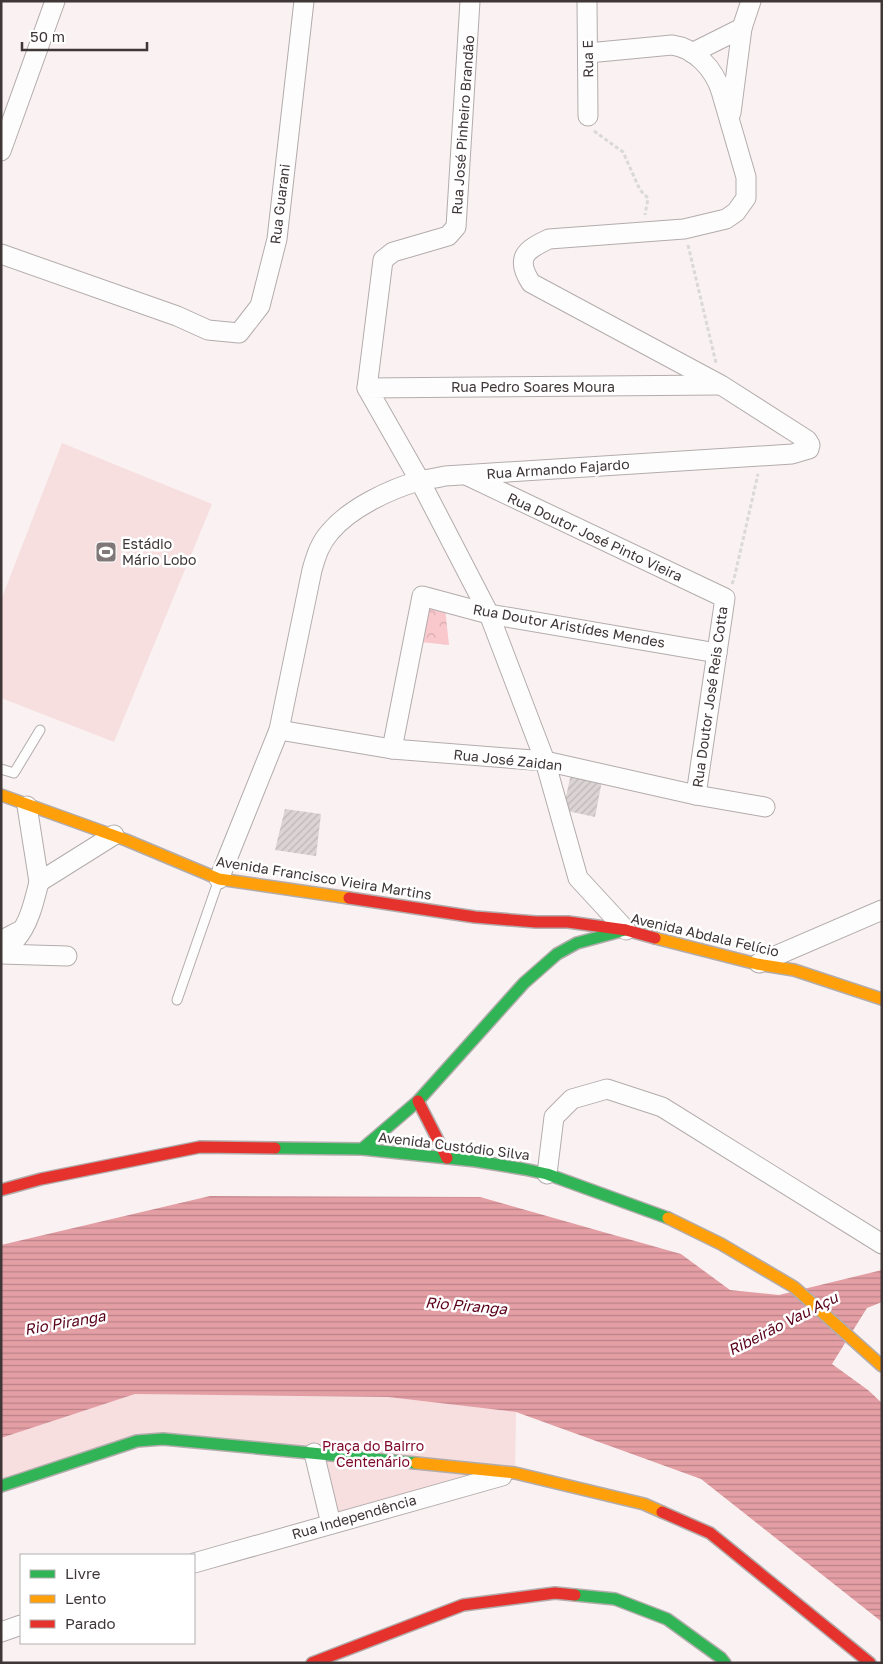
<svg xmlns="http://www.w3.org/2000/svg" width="883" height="1664" font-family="'Golos Text',sans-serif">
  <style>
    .green { fill: #f7dedf }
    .forest { fill: url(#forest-crowns) }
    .water { fill: url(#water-rules) }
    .building { fill: url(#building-hatch) }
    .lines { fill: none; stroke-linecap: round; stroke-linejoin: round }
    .lane-casing { stroke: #b3acac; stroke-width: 11 }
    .street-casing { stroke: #b3acac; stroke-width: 21 }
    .fast-casing { stroke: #b3acac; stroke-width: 14 }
    .slow-casing { stroke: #b3acac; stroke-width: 14 }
    .jam-casing { stroke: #b3acac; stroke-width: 14 }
    .path { stroke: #dad8d8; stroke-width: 3; stroke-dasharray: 4 2.5; stroke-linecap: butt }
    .lane { stroke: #fefdfd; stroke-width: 9 }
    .street { stroke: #fefdfd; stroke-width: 19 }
    .fast { stroke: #30b455; stroke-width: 11 }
    .slow { stroke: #ff9f0a; stroke-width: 11 }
    .jam { stroke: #e5322d; stroke-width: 11 }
    .labels { text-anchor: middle; stroke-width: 5; stroke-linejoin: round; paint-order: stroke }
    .street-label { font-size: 14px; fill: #3e3637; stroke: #fff }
    .poi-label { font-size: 14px; fill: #3e3637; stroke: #fff; text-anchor: start }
    .park-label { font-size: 14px; fill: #7d0427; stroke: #fff }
    .water-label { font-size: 15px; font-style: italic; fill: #5a0019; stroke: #fff }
  </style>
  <defs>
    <pattern id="forest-crowns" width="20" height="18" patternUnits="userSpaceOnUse" patternTransform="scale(1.25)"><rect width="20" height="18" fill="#f8c8cc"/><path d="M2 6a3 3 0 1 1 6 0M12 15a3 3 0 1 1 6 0" fill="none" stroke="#d6acb0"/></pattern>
    <pattern id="water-rules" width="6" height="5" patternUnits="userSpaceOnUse" patternTransform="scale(1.25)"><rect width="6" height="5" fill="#e49fa5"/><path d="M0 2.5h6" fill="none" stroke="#ba8287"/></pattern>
    <pattern id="building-hatch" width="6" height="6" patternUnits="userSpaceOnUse" patternTransform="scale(1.25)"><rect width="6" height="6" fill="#dcd4d4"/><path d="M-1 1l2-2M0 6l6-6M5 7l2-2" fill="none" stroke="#beb7b7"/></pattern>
  </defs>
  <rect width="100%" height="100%" fill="#faf2f2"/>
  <g class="green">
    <path d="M62,443L212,504L114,742L1,698V600Z"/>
    <path d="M135,1394L388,1397L516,1412L515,1473L331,1524L314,1453L138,1438L1,1483V1438Z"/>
  </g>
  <path class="forest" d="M423,603L445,608L449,645L420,642Z"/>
  <path class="water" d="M210,1196L480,1197L681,1254L730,1290L779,1295L882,1270V1302L867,1308L832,1364L868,1390L882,1403V1622L701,1479L516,1412L388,1397L135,1394L1,1438V1245Z"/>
  <g class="building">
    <path d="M571,774L602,781L595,817L563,810Z"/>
    <path d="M285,809L321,814L316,856L275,850Z"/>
  </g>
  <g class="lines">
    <g class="lane-casing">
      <g id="lane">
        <path d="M1,769L14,773L40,730"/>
        <path d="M1,935L22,924"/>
        <path d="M177,1000L218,882"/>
      </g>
    </g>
    <g class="street-casing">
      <g id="street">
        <path d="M587,1L588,116"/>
        <path d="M742,28L751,1"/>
        <path d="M692,53L742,28L731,113"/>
        <path d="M1,151L55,1"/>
        <path d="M1,254L177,316L208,330L239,333L260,306L277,239L304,1"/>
        <path d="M367,388L383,260L393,252L448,236L456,227L470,1"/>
        <path d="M468,476L725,598L696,795"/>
        <path d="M279,730L392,749L545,761L696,795L765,807"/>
        <path d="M392,749L422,596L489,614L717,653"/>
        <path d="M27,806L39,882L114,835"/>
        <path d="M219,879L279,730L312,570C316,556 320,543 330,532C350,508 390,489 419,481C427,479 437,478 445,476L792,454L809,449L810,445L807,440L721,385L531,283C515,258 525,250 549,239L684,229L726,219L736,212L746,198V177L721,91C714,69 695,48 672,45L588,53"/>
        <path d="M626,930L578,878L545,761L489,614L420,481L367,388L719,385"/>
        <path d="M1,953C6,949 12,944 16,939C29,924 34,902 39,882"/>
        <path d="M1,954L67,956"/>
        <path d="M759,963L882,910"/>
        <path d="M547,1174L554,1117L572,1099L607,1089L662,1107L882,1244"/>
        <path d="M314,1453L331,1524"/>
        <path d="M194,1563L502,1476"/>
        <path d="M1,1632L21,1625"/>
      </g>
    </g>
    <g class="fast-casing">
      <g id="fast">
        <path d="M275,1148L362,1149L476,1161L524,1169L547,1174L668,1218"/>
        <path d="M362,1149L418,1101L524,983L557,954L577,943L625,930"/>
        <path d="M1,1486L137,1441L163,1439L416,1463"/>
        <path d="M575,1595L615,1599L667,1619L721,1658L725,1663"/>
      </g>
    </g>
    <g class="slow-casing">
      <g id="slow">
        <path d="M1,795L126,840L219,879L349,898"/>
        <path d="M655,938L757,964L794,970L882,999"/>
        <path d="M668,1218L721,1244L794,1287L882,1366"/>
        <path d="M416,1463L515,1473L644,1504L662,1512"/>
      </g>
    </g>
    <g class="jam-casing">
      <g id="jam">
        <path d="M349,898L475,917L536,922H568L626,930L655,938"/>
        <path d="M418,1101L447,1158"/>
        <path d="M1,1190L41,1179L200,1147L275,1148"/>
        <path d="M662,1512L710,1533L870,1663"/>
        <path d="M312,1663L463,1605L555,1593L575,1595"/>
      </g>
    </g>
    <g class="path">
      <path d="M594,131L623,152L640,190L648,198L645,215"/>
      <path d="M688,245L716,363"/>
      <path d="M732,584L734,579L758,474"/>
    </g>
    <use href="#lane" class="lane"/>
    <use href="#street" class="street"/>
    <use href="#fast" class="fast"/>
    <use href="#slow" class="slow"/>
    <use href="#jam" class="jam"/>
  </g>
  <defs>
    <g id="stadium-square" transform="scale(1.125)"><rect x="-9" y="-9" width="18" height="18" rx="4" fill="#807878" stroke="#fff"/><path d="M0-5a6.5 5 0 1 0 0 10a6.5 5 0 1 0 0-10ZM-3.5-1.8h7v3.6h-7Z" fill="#fff"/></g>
  </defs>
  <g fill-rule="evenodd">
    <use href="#stadium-square" x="106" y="552"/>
  </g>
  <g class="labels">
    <g class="street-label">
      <text transform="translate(588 59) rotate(-91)" y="5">Rua E</text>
      <text transform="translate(463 125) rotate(-86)" y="5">Rua José Pinheiro Brandão</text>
      <text transform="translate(280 204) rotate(-83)" y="5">Rua Guarani</text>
      <text x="533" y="392">Rua Pedro Soares Moura</text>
      <text transform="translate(558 469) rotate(-4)" y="5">Rua Armando Fajardo</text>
      <text transform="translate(595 537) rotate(25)" y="5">Rua Doutor José Pinto Vieira</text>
      <text transform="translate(569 626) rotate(10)" y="5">Rua Doutor Aristídes Mendes</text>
      <text transform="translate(710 697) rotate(-82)" y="5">Rua Doutor José Reis Cotta</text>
      <text transform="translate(508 760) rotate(6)" y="5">Rua José Zaidan</text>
      <text transform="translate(324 878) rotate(9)" y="5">Avenida Francisco Vieira Martins</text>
      <text transform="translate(705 935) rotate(13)" y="5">Avenida Abdala Felício</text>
      <text transform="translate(454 1146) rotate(7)" y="5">Avenida Custódio Silva</text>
      <text transform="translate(354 1517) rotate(-16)" y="5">Rua Independência</text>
    </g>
    <g class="poi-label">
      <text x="122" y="549">Estádio<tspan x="122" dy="16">Mário Lobo</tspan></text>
    </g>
    <g class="park-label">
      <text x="373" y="1451">Praça do Bairro<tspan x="373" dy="16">Centenário</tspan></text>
    </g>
    <g class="water-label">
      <text transform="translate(466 1306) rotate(5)" y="5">Rio Piranga</text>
      <text transform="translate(65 1323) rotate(-10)" y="5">Rio Piranga</text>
      <text transform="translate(783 1324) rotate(-27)" y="5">Ribeirão Vau Açu</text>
    </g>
  </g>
  <rect width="883" height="1664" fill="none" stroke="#3e3637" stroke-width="5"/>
  <rect x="20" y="1554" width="175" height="90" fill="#ffffff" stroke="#b2afaf"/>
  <rect x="30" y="1570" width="25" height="8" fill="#30b455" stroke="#b2afaf"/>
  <text x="65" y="1579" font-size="15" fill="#3e3637">Livre</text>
  <rect x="30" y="1595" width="25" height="8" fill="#ff9f0a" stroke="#b2afaf"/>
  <text x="65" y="1604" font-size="15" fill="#3e3637">Lento</text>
  <rect x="30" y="1620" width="25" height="8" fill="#e5322d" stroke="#b2afaf"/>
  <text x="65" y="1629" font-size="15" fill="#3e3637">Parado</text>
  <path d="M22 42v8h125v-8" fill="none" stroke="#3e3637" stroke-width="2.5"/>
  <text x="30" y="42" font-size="15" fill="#3e3637" stroke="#ffffff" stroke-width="4" paint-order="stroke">50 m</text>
</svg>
